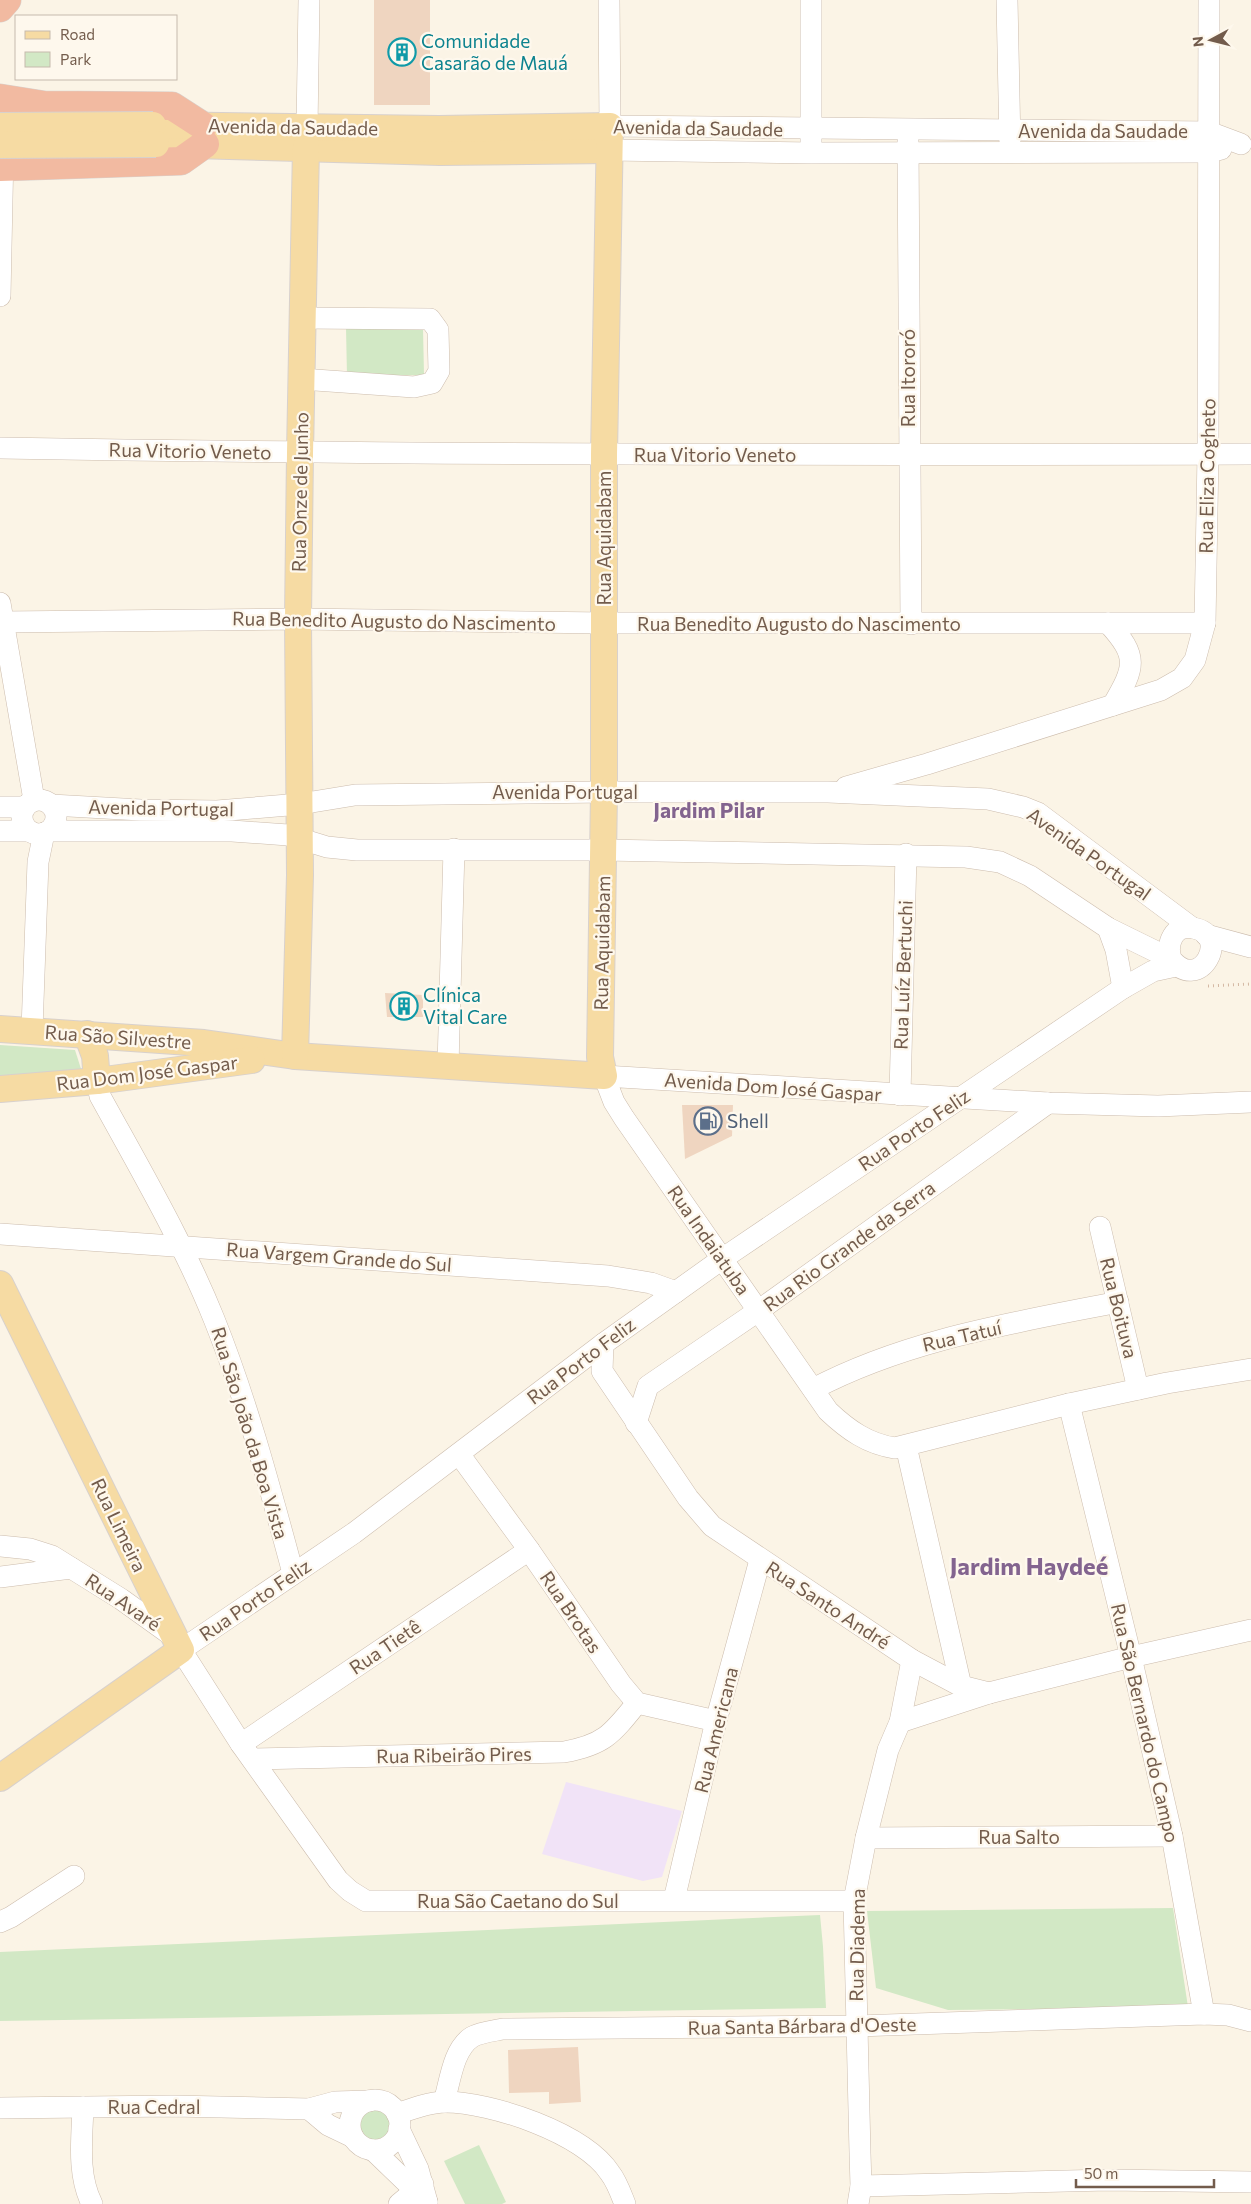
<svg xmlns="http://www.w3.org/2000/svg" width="1251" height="2204" font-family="Commissioner,sans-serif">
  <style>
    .education { fill: #f1e3f7 }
    .green { fill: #d2e8c5 }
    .building { fill: #efd5c0 }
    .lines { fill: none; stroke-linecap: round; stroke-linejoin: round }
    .minor-casing { stroke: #ccbcad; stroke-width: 22 }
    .major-casing { stroke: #d8d1cd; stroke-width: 28 }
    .highway-casing { stroke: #d8d1cd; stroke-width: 29 }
    .path { stroke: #d4b8a3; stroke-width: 3; stroke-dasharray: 1 4; stroke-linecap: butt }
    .minor { stroke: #fff; stroke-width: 21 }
    .major { stroke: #f6dba3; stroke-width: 26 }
    .highway { stroke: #f2baa1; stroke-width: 28 }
    .major-bridge-casing { stroke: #d8d1cd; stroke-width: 28; stroke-linecap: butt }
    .major-bridge { stroke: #f6dba3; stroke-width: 26 }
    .labels { text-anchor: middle; stroke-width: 4.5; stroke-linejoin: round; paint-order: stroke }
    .culture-label { font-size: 19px; fill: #0d838f; stroke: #fef8ed; text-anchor: start }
    .street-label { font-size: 19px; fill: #735c4c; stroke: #fef8ed }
    .service-label { font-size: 19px; fill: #4e5e75; stroke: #fef8ed; text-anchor: start }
    .quarter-label { font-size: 21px; font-weight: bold; fill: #83648f; stroke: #fef8ed }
    .district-label { font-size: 24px; font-weight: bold; fill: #83648f; stroke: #fef8ed }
  </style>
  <rect width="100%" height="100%" fill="#fbf4e6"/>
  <path class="education" d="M566,1782L682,1811L662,1877L643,1881L542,1854Z"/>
  <g class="green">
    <path d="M346,328H423L424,375L347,376Z"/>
    <path d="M0,1045L75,1050L82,1072L0,1080Z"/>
    <path d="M1173,1908L1188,2007L948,2010L876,1988L867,1911Z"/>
    <path d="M820,1915L823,1947L826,2008L0,2021V1952Z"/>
    <circle cx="374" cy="2126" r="21"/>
    <path d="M479,2145L506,2202L502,2204H465L444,2161Z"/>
  </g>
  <g class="building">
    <rect x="374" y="0" width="56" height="105"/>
    <path d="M385,993L423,995V1017H387Z"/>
    <path d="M682,1105H733L732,1136L685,1159Z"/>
    <path d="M578,2047L581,2102L549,2104V2092L509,2093L508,2050Z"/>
  </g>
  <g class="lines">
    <g class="minor-casing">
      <g id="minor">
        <path d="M609,0L610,126L1209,132L1241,144"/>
        <path d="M1007,0L1010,145"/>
        <path d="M307,128L309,0"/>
        <path d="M908,141L911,624"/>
        <path d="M811,142V0"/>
        <path d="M609,150L811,153L1209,152L1221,149"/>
        <path d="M0,296L3,151"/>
        <path d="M301,379L414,387L432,383L439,371L438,330L430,319L303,318"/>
        <path d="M0,448C417,455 834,455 1251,454"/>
        <path d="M0,603L34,800"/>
        <path d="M2,622L298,619L604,623H1205"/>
        <path d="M1108,623C1139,657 1135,667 1113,705"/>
        <path d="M846,787L927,764L1161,690L1182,678L1195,660L1205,623L1208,454L1209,0"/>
        <circle cx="39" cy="817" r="17"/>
        <path d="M51,805L141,810L217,811L300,804L355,795L604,792H828L988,799L1023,807L1038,813L1191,927"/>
        <path d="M0,807H25"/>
        <path d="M0,831H29"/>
        <path d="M49,831H232L288,835L327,847L357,850H603L966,857L1000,862L1030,876L1108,928L1171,959C1200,995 1232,934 1193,928C1174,924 1166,943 1171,959"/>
        <path d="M1108,928L1116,950L1123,988"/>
        <path d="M1206,935L1251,947"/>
        <path d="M32,1030L38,862L44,833"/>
        <path d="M448,1066L454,849"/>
        <path d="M97,1081L100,1096C140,1169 183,1242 214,1319C247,1401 270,1488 293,1573"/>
        <path d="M900,1095L906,854"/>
        <path d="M1251,1102L1158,1106L1048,1103L604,1076L614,1102L624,1118L828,1411C848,1430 868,1444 895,1448L1069,1404L1167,1383L1251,1369"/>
        <path d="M1100,1227L1138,1389"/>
        <path d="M0,1234L608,1276L651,1283L676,1292"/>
        <path d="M603,1344L602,1371L688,1498L712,1526L912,1660L961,1686L989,1693L1131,1657L1251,1630"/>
        <path d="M813,1389C908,1339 1013,1323 1118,1302"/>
        <path d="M1069,1404L1131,1657L1172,1836L1204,2014"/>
        <path d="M636,1423L648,1386L758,1311L1048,1103"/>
        <path d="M906,1446L961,1686"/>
        <path d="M459,1454L529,1550L621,1684L637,1703L716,1721"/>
        <path d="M0,1546L30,1549L52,1556L121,1599L174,1637"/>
        <path d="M0,1577L71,1568"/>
        <path d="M900,1722L989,1693"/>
        <path d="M241,1744L529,1550"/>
        <path d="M252,1759L564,1752C604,1745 612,1734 637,1703"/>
        <path d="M866,1838L1172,1836"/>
        <path d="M674,1900L716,1721L760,1560"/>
        <path d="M854,1901H366L350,1891L338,1880L241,1744L181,1650L354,1533L603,1344L722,1259L1123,988L1153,971L1176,966"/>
        <path d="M0,1922L11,1917L74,1876"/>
        <circle cx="375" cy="2125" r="25"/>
        <path d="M444,2102C450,2082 453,2049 472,2037C481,2032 493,2031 503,2029L857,2026L1204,2014L1228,2015L1251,2021"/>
        <path d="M83,2107C82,2139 77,2174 92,2204"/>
        <path d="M0,2108L173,2106L309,2109L335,2102L369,2101"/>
        <path d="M309,2109L328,2125L353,2137"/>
        <path d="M397,2114C411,2109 429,2102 445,2102C491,2102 584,2133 610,2173C617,2182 621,2194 625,2204"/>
        <path d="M399,2129L418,2169L427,2202"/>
        <path d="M373,2150L427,2202"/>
        <path d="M861,2186L1108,2180L1251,2182"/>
        <path d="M399,2204L423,2184"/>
        <path d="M858,2204L861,2186L860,2153L854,1901L866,1838L888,1750L900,1722L912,1660"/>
      </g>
    </g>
    <g class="major-casing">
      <g id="major">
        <path d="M156,144L440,152L609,150"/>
        <path d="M0,1029L204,1043L295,1056L604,1076L600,1057L604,792V454L610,126L439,129L153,125"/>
        <path d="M87,1034L95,1056L97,1081"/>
        <path d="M295,1056L300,875L298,619L300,453L306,147"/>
        <path d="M0,1089L97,1081L252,1060"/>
        <path d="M0,1284L181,1650L0,1778"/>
      </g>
    </g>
    <g class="highway-casing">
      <g id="highway">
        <path d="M0,8L7,0"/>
        <path d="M0,98L44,105L172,106L203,126"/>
        <path d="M0,167L181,161L205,144"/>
      </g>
    </g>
    <path class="path" d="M1208,986L1251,984"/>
    <use href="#minor" class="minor"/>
    <use href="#major" class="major"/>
    <use href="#highway" class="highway"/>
    <g class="major-bridge-casing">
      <g id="major-bridge">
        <path d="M0,126L153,125"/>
        <path d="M0,145L156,144"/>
      </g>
    </g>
    <use href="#major-bridge" class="major-bridge"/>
  </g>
  <defs>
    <g id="building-ring" transform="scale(1.4375)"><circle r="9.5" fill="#fef8ed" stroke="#0f9aa8" stroke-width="1.5"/><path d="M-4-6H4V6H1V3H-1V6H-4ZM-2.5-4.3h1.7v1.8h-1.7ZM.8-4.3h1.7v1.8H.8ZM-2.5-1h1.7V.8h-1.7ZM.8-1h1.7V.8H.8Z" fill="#0f9aa8"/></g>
    <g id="fuel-ring" transform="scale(1.4375)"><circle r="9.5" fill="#fef8ed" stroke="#5c6f8a" stroke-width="1.5"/><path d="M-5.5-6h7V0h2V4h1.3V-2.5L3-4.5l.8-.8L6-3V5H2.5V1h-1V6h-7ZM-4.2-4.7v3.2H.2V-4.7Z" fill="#5c6f8a"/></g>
  </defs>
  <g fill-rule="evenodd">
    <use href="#building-ring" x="402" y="52"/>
    <use href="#building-ring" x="404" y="1006"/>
    <use href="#fuel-ring" x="708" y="1121"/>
  </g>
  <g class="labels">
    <g class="culture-label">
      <text x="421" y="48">Comunidade<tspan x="421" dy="22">Casarão de Mauá</tspan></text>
      <text x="423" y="1002">Clínica<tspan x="423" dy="22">Vital Care</tspan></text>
    </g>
    <g class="street-label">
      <text transform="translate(293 127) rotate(1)" y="7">Avenida da Saudade</text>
      <text transform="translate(698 128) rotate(1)" y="7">Avenida da Saudade</text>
      <text x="1103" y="138">Avenida da Saudade</text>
      <text transform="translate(908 378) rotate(-90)" y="7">Rua Itororó</text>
      <text transform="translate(190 451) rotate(1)" y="7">Rua Vitorio Veneto</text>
      <text x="715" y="462">Rua Vitorio Veneto</text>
      <text transform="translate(1207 476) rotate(-89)" y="7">Rua Eliza Cogheto</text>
      <text transform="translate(300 492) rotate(-89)" y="7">Rua Onze de Junho</text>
      <text transform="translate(604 538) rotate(-90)" y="7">Rua Aquidabam</text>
      <text transform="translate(394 621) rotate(1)" y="7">Rua Benedito Augusto do Nascimento</text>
      <text x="799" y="631">Rua Benedito Augusto do Nascimento</text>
      <text x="565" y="799">Avenida Portugal</text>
      <text transform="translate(161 808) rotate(1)" y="7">Avenida Portugal</text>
      <text transform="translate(1089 854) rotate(35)" y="7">Avenida Portugal</text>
      <text transform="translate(602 943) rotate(-89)" y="7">Rua Aquidabam</text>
      <text transform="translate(903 975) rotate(-88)" y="7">Rua Luíz Bertuchi</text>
      <text transform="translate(118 1037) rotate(4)" y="7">Rua São Silvestre</text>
      <text transform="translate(147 1073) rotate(-7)" y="7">Rua Dom José Gaspar</text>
      <text transform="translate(773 1087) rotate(4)" y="7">Avenida Dom José Gaspar</text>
      <text transform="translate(914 1130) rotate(-34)" y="7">Rua Porto Feliz</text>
      <text transform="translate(709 1240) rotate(55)" y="7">Rua Indaiatuba</text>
      <text transform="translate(849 1246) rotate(-36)" y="7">Rua Rio Grande da Serra</text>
      <text transform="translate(339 1257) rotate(4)" y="7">Rua Vargem Grande do Sul</text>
      <text transform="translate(1119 1308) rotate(76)" y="7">Rua Boituva</text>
      <text transform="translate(962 1336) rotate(-13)" y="7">Rua Tatuí</text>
      <text transform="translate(581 1361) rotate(-37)" y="7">Rua Porto Feliz</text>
      <text transform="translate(250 1433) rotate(73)" y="7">Rua São João da Boa Vista</text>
      <text transform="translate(119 1525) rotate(64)" y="7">Rua Limeira</text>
      <text transform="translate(255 1600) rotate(-34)" y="7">Rua Porto Feliz</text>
      <text transform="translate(123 1602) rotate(34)" y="7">Rua Avaré</text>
      <text transform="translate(828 1605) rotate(33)" y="7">Rua Santo André</text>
      <text transform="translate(571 1612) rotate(56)" y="7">Rua Brotas</text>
      <text transform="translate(385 1647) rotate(-34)" y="7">Rua Tietê</text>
      <text transform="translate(1145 1723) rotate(77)" y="7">Rua São Bernardo do Campo</text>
      <text transform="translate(716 1730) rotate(-76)" y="7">Rua Americana</text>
      <text transform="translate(454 1755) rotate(-1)" y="7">Rua Ribeirão Pires</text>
      <text x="1019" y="1844">Rua Salto</text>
      <text x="518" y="1908">Rua São Caetano do Sul</text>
      <text transform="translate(857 1945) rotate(-89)" y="7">Rua Diadema</text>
      <text transform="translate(802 2026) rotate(-1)" y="7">Rua Santa Bárbara d'Oeste</text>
      <text x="154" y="2114">Rua Cedral</text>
    </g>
    <g class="service-label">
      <text x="727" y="1128">Shell</text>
    </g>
    <g class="quarter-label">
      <text x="709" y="818">Jardim Pilar</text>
    </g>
    <g class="district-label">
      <text x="1029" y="1575">Jardim Haydeé</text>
    </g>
  </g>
  <rect x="15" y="15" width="162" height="65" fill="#fef8ed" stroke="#c6baad"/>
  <rect x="25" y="31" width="25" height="8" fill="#f6dba3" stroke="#c6baad"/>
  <text x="60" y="40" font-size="15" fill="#735c4c">Road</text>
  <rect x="25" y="52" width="25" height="15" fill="#d2e8c5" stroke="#c6baad"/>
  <text x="60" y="65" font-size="15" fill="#735c4c">Park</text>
  <g transform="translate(1211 40) rotate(263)" stroke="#fef8ed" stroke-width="4" paint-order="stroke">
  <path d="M0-4L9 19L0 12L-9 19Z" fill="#735c4c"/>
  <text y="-8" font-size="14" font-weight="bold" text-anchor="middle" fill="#735c4c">N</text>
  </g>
  <path d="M1076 2179v8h138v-8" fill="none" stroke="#735c4c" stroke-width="2.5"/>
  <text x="1084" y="2179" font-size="15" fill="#735c4c" stroke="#fef8ed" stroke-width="4" paint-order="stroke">50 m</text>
</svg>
